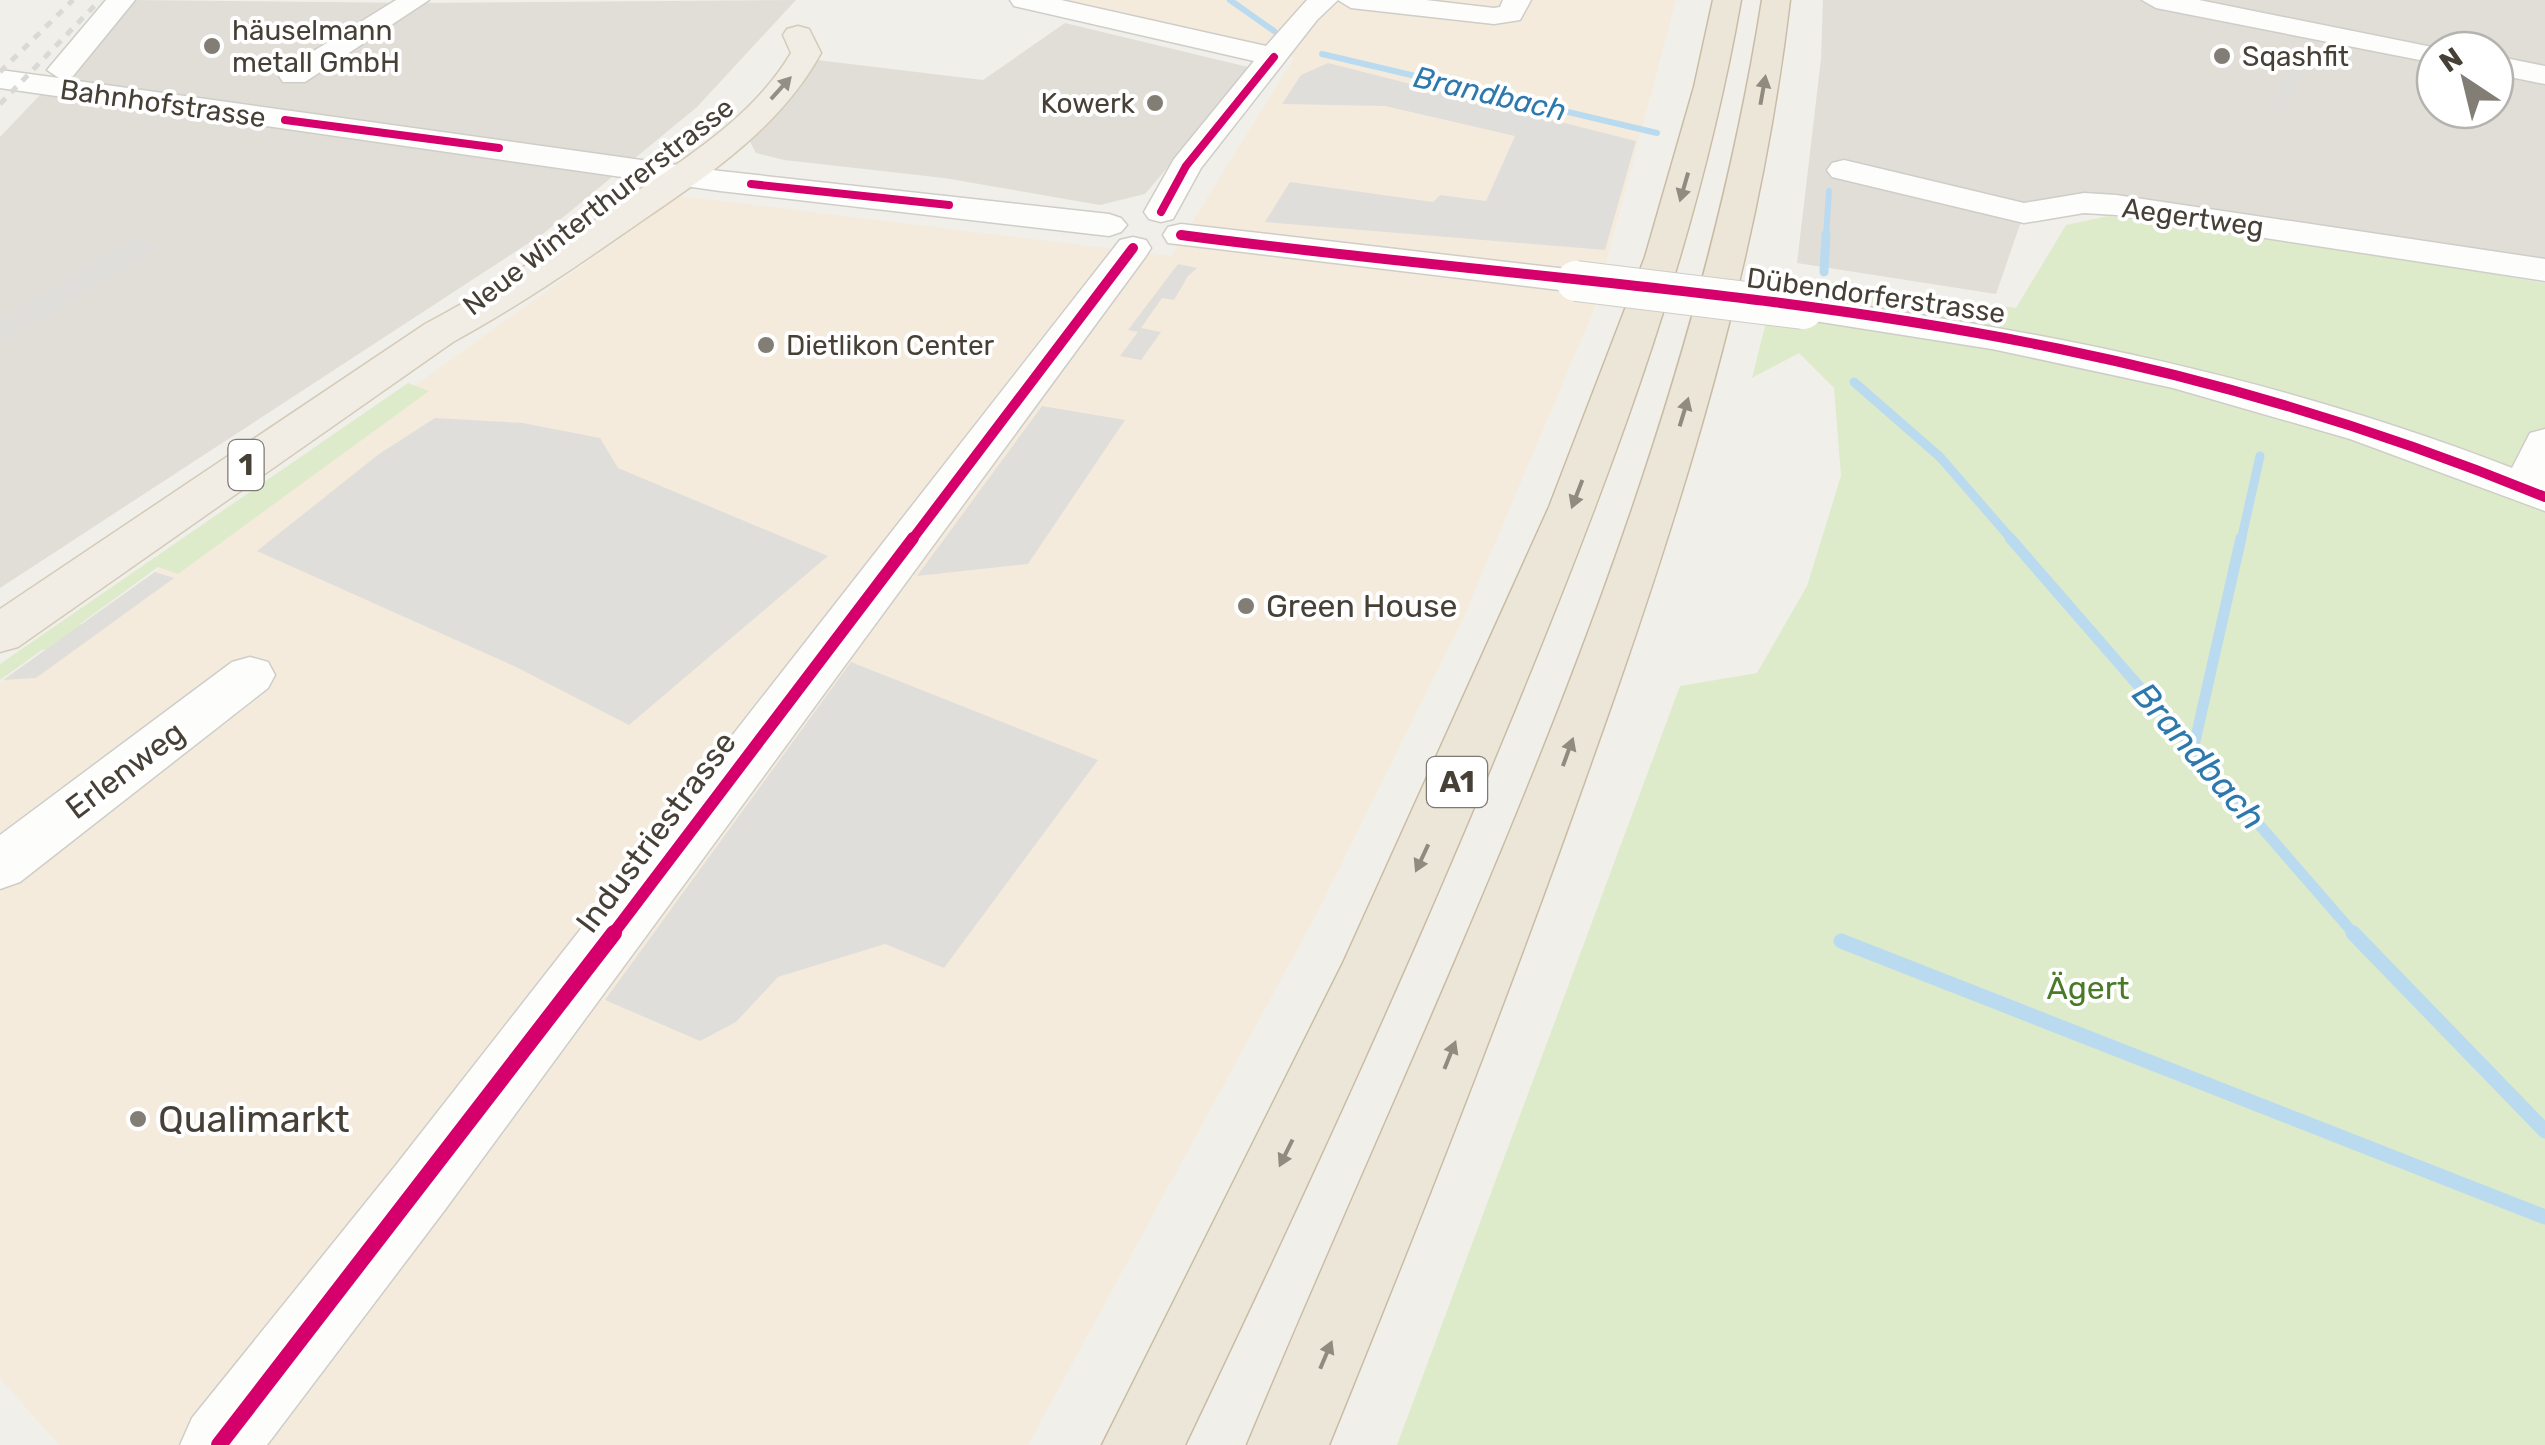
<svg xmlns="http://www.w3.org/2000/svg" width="2545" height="1445" font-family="Rubik,sans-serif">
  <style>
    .commercial { fill: #f4ebdd }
    .industrial { fill: #e1ded8; fill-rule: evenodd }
    .green { fill: #deebca }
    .parking { fill: #e0deda }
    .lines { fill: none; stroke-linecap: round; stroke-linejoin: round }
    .stream-far3 { stroke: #badbef; stroke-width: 6 }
    .stream-far2 { stroke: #badbef; stroke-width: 9 }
    .stream-far1 { stroke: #badbef; stroke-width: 11 }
    .stream { stroke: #badbef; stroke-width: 15 }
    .minor-casing { stroke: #cfcdc8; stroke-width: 3 }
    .major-casing { stroke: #d3cbb7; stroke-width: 3 }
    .highway-casing { stroke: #c9bca5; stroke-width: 3 }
    .minor { fill: #fdfdfc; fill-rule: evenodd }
    .major { fill: #f1ede4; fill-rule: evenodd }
    .highway { fill: #ece6d9; fill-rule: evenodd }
    .rail { stroke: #d9d9d8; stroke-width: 5; stroke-dasharray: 8 8; stroke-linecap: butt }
    .minor-bridge-casing { stroke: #cfcdc8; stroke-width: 42; stroke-linecap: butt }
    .minor-bridge { stroke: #fdfdfc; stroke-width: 40 }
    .cycleway-far3-casing { stroke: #fff; stroke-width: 11 }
    .cycleway-far2-casing { stroke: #fff; stroke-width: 15 }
    .cycleway-far1-casing { stroke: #fff; stroke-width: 19 }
    .cycleway-casing { stroke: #fff; stroke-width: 22 }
    .cycleway-far3 { stroke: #d6006c; stroke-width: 8 }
    .cycleway-far2 { stroke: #d6006c; stroke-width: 10 }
    .cycleway-far1 { stroke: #d6006c; stroke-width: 12 }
    .cycleway { stroke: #d6006c; stroke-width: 16 }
    .oneway { fill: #948e84 }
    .oneway2 { fill: #918b7f }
    .poi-dot { fill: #827d75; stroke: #fff; stroke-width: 4 }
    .labels { text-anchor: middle; stroke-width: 8; stroke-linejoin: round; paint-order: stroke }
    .far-poi-label { font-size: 28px; fill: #474036; stroke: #fff; text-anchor: start }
    .far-street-label { font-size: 28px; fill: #474036; stroke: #fff }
    .far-water-label { font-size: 30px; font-style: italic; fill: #2d78ac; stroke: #fff }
    .shield { fill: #fff; stroke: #7e7972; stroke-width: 2.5 }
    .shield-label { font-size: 30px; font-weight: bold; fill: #474036 }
    .poi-label { font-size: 32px; fill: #474036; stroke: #fff; text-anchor: start }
    .street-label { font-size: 32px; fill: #474036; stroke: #fff }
    .park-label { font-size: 32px; fill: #487a28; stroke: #fff }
    .water-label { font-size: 35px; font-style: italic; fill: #2d78ac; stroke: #fff }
    .near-poi-label { font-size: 38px; fill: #474036; stroke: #fff; text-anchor: start }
  </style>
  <rect width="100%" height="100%" fill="#f1efea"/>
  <path class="commercial" d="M1057,0H1676L1593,312L1461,623L1316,915L1028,1445H59L0,1378V683L679,196L1171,256L1294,58Z"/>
  <g class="industrial">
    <path d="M130,0L417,3L796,0L697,107L544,233L0,588V137Z"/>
    <path d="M1823,0H2545V270L2116,205L2024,213L1996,294L1797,263L1821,59ZM2435,50H2495V110H2435Z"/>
    <path d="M1065,23L1252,68L1145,194L1100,205L944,178L784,160L756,153L749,140L793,95L817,60L983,80Z"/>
  </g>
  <g class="green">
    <path d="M2108,216L2238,231L2545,283V1445H1397L1680,686L1757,673L1807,586L1841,476L1834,388L1799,353L1752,378L1778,274L2016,308L2066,225Z"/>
    <path d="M408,383L429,391L178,574L158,567L80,624L95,634L78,646L42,650L0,680V664Z"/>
  </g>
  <g class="parking">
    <path d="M2317,42L2284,110H2267L2303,43Z"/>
    <path d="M1328,63L1636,141L1605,250L1265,222L1290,182L1433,202L1440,195L1486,201L1515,136L1385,106L1282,104L1301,75Z"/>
    <path d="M133,239L164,244L0,345V319Z"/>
    <path d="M1178,264L1197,268L1188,276L1174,300L1162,298L1141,328L1161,332L1141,360L1120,356L1138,332L1128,330Z"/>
    <path d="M1042,406L1125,420L1028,564L917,576Z"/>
    <path d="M435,418L523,423L600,438L618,468L828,556L629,725L516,667L257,551L379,454Z"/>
    <path d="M155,572L174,578L36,678L3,680Z"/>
    <path d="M851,662L1098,760L944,968L885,944L778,977L736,1022L700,1041L605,1000Z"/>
  </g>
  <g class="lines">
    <g class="stream-far3">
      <path d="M1230,0L1274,31"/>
      <path d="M1322,54L1657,133"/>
      <path d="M1826,236L1829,191"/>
    </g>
    <g class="stream-far2">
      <path d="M1824,272L1826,234"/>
      <path d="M1854,382L1940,457L2013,541"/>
      <path d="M2241,541L2260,456"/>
    </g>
    <g class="stream-far1">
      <path d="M2010,538L2355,935"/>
      <path d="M2193,750L2241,538"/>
    </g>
    <g class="stream">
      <path d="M2353,933L2545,1131"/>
      <path d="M1841,941L2545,1217"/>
    </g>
    <g class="minor-casing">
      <g id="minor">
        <path d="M106,0H135L73,76L63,79L720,171L1109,214L1121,218L1127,225L1121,232L1109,236L720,191L0,88V70L59,78L47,70Z"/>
        <path d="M396,0H429L305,82H283L279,76L283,70Z"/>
        <path d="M1010,0H1061L1266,46L1307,0H1426L1494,8L1500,7L1503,0H1531L1520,20L1494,24L1351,8L1338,0L1317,20L1201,168L1173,219L1161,222L1149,219L1144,212L1174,159L1254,61L1014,6Z"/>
        <path d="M2142,0H2199L2447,50H2435V63L2156,8Z"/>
        <path d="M2495,56L2545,66V84L2495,74Z"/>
        <path d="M1844,160L2024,203L2084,193L2116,195L2545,259V281L2116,215L2084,213L2024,223L1832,177L1827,170L1832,163Z"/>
        <path d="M1181,224L1576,270L1589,273L1595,281L1589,289L1576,292L1168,243L1163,235L1168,227Z"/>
        <path d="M1133,237L1146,240L1151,248L1146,256L444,1211L267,1445H180L192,1418L396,1165L1120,240Z"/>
        <path d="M1803,298C2045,330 2284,379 2512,468L2530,433L2545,429V511L2350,439L2173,388L1992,349L1789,317L1784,309L1789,301Z"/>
        <path d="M250,657L268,662L275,675L268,688L20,882L0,889V835L232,662Z"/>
      </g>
    </g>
    <g class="major-casing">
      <path id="major" d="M798,26L809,29L821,53C779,130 704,178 633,227C574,268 517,307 453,342L18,647L0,652V609L425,324C493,288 556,247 620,203C681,161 752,119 791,53L783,35L787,29Z"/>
    </g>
    <g class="highway-casing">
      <g id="highway">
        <path d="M1713,0H1741C1696,256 1604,494 1505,733C1406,974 1297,1210 1185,1445H1102L1343,963L1549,507L1645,257L1694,87Z"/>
        <path d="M1762,0H1790C1759,263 1681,511 1592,760C1511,991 1421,1218 1329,1445H1247C1443,974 1682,509 1762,0Z"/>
      </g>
    </g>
    <use href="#minor" class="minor"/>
    <use href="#major" class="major"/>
    <use href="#highway" class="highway"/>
    <g class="rail">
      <path d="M0,72L73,0"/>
      <path d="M0,104L100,0"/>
    </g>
    <g class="minor-bridge-casing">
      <path id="minor-bridge" d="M1576,281L1803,309"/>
    </g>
    <use href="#minor-bridge" class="minor-bridge"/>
    <g class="cycleway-far3-casing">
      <g id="cycleway-far3">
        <path d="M285,120L499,148"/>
        <path d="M751,184L949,205"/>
        <path d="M1161,212L1186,166L1274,57"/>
        <path d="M1181,235L1190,236"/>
      </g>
    </g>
    <g class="cycleway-far2-casing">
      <g id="cycleway-far2">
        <path d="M1181,235C1473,274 1771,289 2060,349C2227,383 2388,433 2545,497"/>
        <path d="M911,541L1133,248"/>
      </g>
    </g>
    <g class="cycleway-far1-casing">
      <path id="cycleway-far1" d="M612,935L913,538"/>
    </g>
    <g class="cycleway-casing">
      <path id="cycleway" d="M219,1445L614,933"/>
    </g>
    <use href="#cycleway-far3" class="cycleway-far3"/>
    <use href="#cycleway-far2" class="cycleway-far2"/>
    <use href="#cycleway-far1" class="cycleway-far1"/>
    <use href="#cycleway" class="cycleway"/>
  </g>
  <defs><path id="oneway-solid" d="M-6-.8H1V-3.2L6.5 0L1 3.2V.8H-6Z" transform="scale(2.5)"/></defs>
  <use class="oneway" href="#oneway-solid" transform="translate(781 88) rotate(-48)"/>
  <g class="oneway2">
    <use href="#oneway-solid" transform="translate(1763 90) rotate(-80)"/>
    <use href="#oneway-solid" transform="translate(1684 187) rotate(106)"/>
    <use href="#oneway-solid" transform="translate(1684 412) rotate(-73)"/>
    <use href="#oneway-solid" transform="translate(1577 494) rotate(111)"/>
    <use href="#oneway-solid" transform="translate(1568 752) rotate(-70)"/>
    <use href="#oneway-solid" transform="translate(1422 858) rotate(115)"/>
    <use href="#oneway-solid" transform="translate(1450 1055) rotate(-68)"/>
    <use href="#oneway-solid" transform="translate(1286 1153) rotate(116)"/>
    <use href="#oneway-solid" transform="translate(1326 1355) rotate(-67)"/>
  </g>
  <g class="poi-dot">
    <circle cx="212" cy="46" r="10"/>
    <circle cx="2222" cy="56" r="10"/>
    <circle cx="1155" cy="103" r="10"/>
    <circle cx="766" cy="345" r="10"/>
    <circle cx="1246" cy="606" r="10"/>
    <circle cx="138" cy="1119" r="10"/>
  </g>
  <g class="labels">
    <g class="far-poi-label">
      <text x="232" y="40">häuselmann<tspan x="232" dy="32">metall GmbH</tspan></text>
      <text x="2242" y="66">Sqashfit</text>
      <text x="1135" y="113" text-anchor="end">Kowerk</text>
      <text x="786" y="355">Dietlikon Center</text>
    </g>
    <g class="far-street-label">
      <text transform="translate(163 103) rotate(8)" y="10">Bahnhofstrasse</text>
      <text transform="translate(598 206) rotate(-38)" y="10">Neue Winterthurerstrasse</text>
      <text transform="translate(2193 217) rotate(8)" y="10">Aegertweg</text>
      <text transform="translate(1876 295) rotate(8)" y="10">Dübendorferstrasse</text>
    </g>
    <g class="far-water-label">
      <text transform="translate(1490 94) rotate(13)" y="10">Brandbach</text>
    </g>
    <g class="shield">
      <rect x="228.5" y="440" width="35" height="50" rx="8"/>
      <rect x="1427" y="757" width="60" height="50" rx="8"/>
    </g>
    <g class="shield-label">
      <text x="246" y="475">1</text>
      <text x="1457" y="792">A1</text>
    </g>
    <g class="poi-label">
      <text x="1266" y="617">Green House</text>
    </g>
    <g class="street-label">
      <text transform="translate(125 770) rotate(-37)" y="11">Erlenweg</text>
      <text transform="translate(656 832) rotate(-53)" y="11">Industriestrasse</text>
    </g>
    <g class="park-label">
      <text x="2088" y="999">Ägert</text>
    </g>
    <g class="water-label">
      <text transform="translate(2199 756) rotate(49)" y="12">Brandbach</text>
    </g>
    <g class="near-poi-label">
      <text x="158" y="1132">Qualimarkt</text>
    </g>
  </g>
  <g transform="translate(2465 80) rotate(325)"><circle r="48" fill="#ffffff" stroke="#b5b3af" stroke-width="2.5"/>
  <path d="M0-8L18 38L0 25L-18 38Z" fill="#827d75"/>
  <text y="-15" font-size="28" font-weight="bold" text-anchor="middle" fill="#474036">N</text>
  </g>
</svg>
